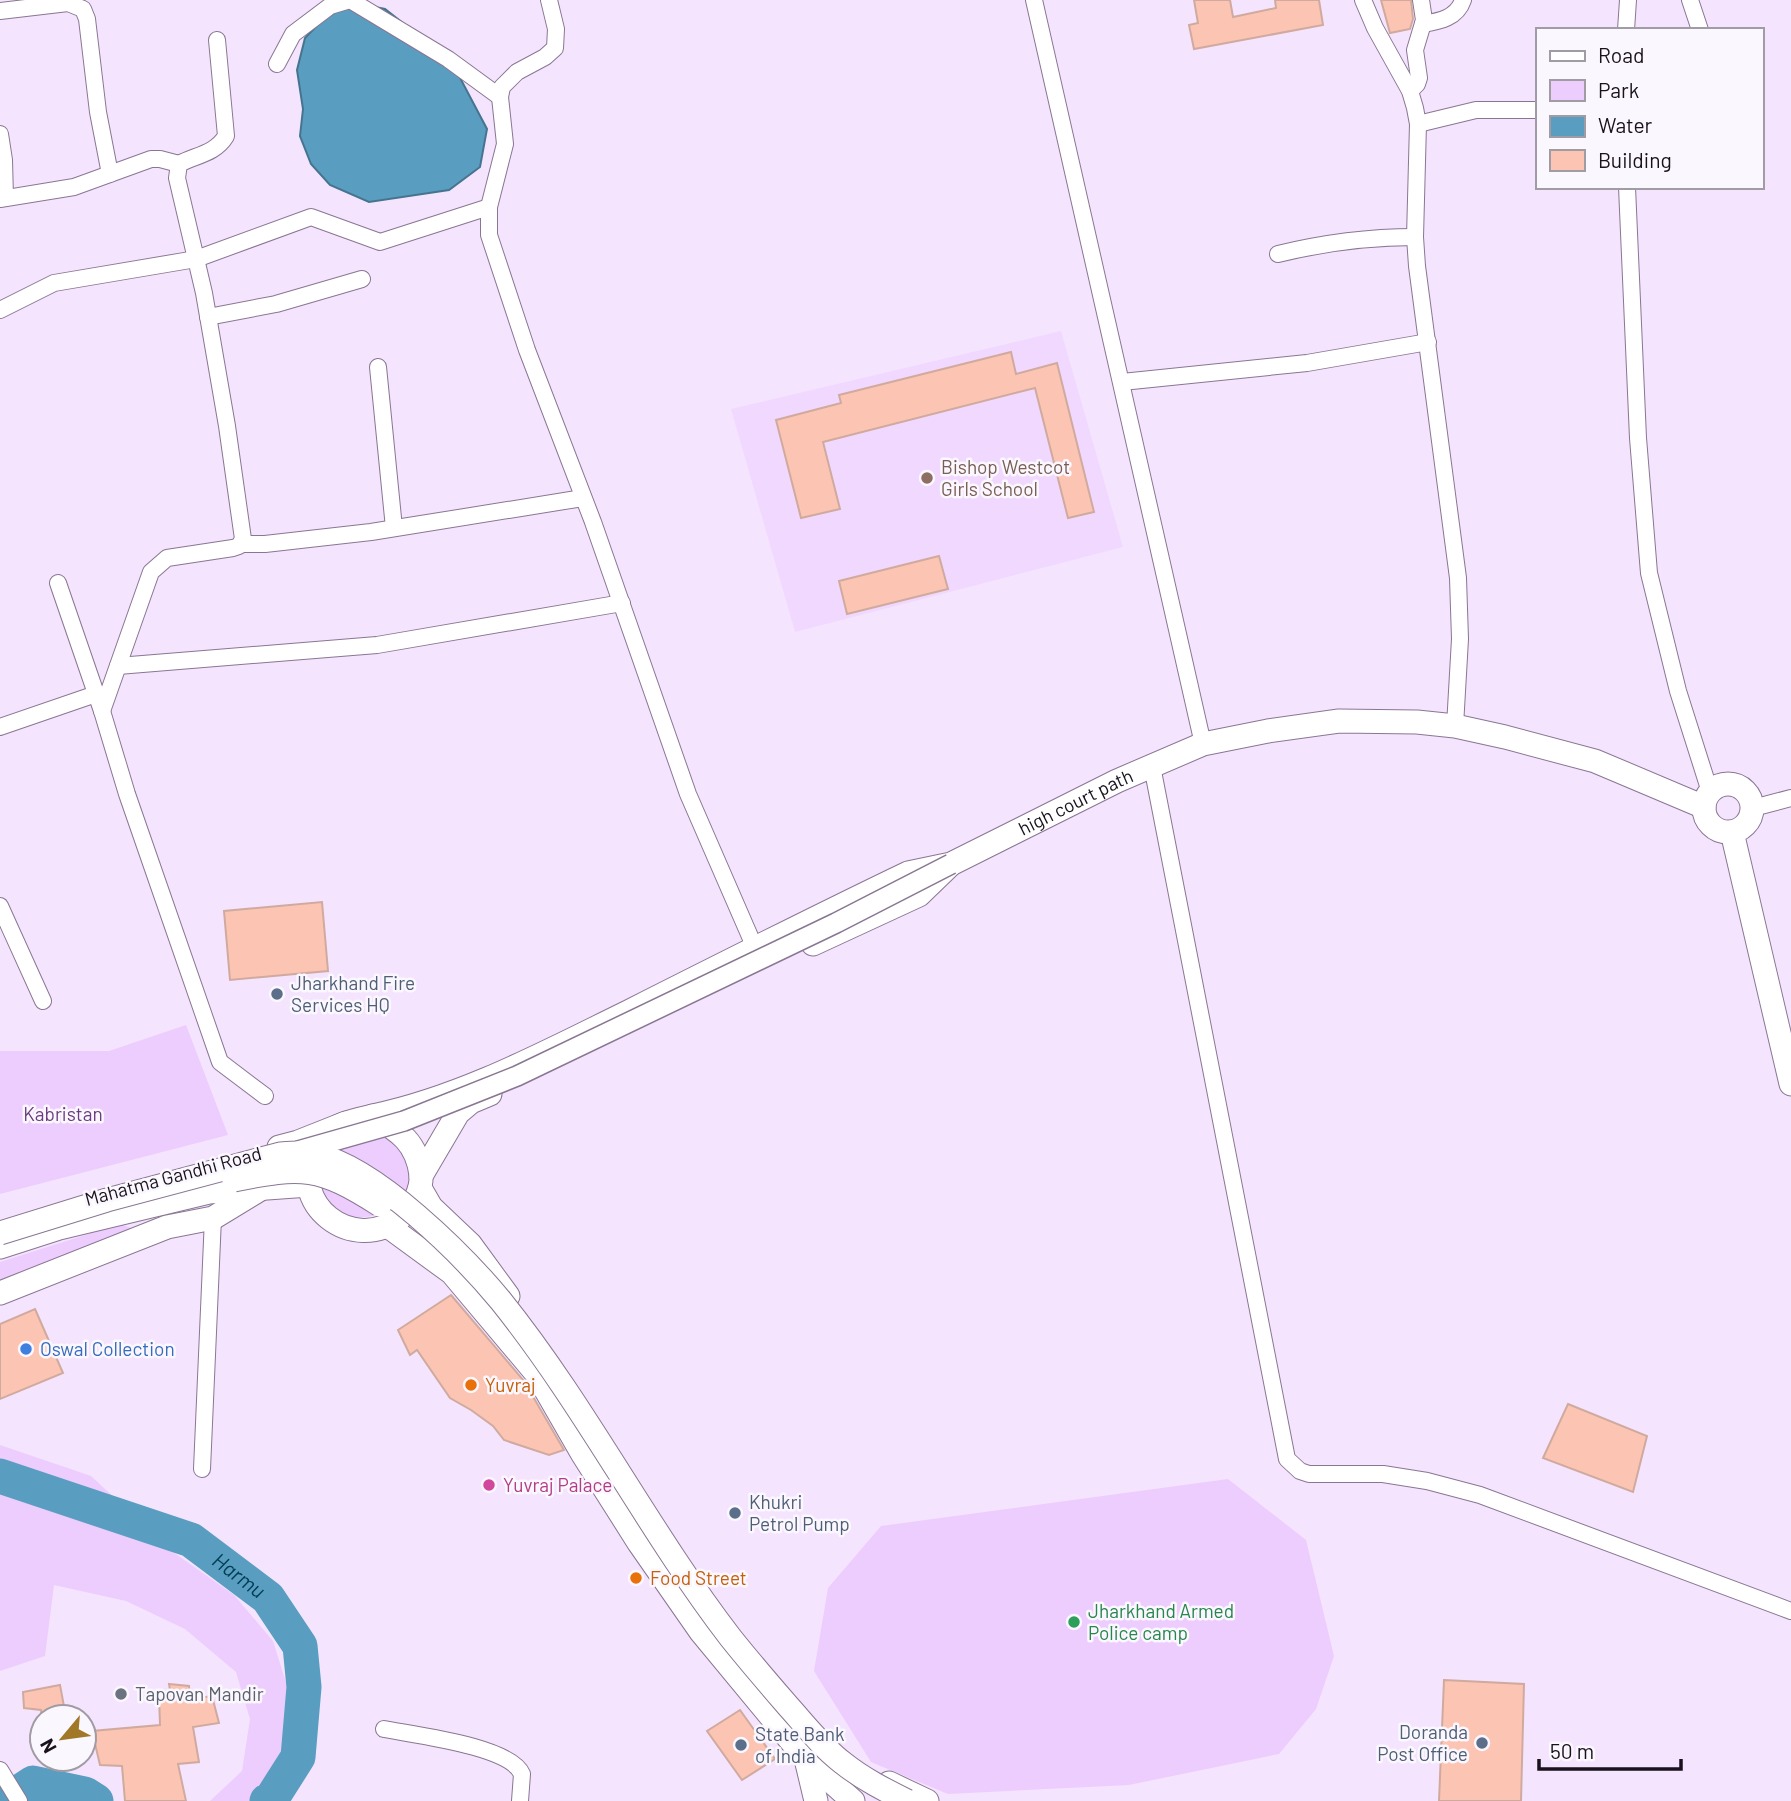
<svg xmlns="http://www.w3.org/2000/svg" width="1791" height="1801" font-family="Barlow,sans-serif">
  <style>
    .built { fill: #f1d8ff }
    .green { fill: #edccfe }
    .water { fill: #599ec0; stroke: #46748f; stroke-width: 2 }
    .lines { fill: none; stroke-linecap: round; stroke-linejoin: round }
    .river { stroke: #599ec0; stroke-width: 35 }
    .building { fill: #fcc5b3; stroke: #d0aa9e; stroke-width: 2 }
    .minor-casing { stroke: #897693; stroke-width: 18 }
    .secondary-casing { stroke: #897693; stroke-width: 25 }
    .minor { stroke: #fff; stroke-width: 16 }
    .secondary { stroke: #fff; stroke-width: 23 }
    .tertiary-bridge-casing { stroke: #897693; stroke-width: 22; stroke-linecap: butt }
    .secondary-bridge-casing { stroke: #897693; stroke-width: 25; stroke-linecap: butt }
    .tertiary-bridge { stroke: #fff; stroke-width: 19 }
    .secondary-bridge { stroke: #fff; stroke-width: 23 }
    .education-dot { fill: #8d6e63; stroke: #fbf7fe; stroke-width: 2.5 }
    .service-dot { fill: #5c6f8a; stroke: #fbf7fe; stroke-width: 2.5 }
    .shop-dot { fill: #3f7fe0; stroke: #fbf7fe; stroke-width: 2.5 }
    .food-dot { fill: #e8710a; stroke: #fbf7fe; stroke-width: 2.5 }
    .hotel-dot { fill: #d1479c; stroke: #fbf7fe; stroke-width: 2.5 }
    .leisure-dot { fill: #2e9e5b; stroke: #fbf7fe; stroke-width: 2.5 }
    .worship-dot { fill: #6b7280; stroke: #fbf7fe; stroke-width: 2.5 }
    .labels { text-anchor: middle; stroke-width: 5; stroke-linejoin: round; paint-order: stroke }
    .education-label { font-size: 19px; fill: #785e54; stroke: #fbf7fe; text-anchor: start }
    .street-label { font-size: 19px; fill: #19121d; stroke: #fbf7fe }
    .service-label { font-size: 19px; fill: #4e5e75; stroke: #fbf7fe; text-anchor: start }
    .park-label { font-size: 19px; fill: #6b3d80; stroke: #fbf7fe }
    .shop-label { font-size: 19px; fill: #366cbe; stroke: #fbf7fe; text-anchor: start }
    .food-label { font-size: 19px; fill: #c56008; stroke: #fbf7fe; text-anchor: start }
    .hotel-label { font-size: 19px; fill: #b23c85; stroke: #fbf7fe; text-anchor: start }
    .leisure-label { font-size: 19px; fill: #27864d; stroke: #fbf7fe; text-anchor: start }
    .worship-label { font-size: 19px; fill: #5b616d; stroke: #fbf7fe; text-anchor: start }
    .water-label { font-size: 21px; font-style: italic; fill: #003c54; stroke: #fbf7fe }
  </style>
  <rect width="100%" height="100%" fill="#f5e4fe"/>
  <path class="built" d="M1061,331L1123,547L795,632L731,409Z"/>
  <g class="green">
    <path d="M186,1025L228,1135L0,1194V1051H109Z"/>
    <path d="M373,1128C381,1133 395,1138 401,1146C404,1149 406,1157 407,1161C431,1217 326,1244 319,1180C318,1173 320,1165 321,1158Z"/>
    <path d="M120,1224L134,1229L0,1280V1262Z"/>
    <path d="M0,1445L91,1476L173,1552L234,1595L273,1641L288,1689L290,1743L270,1782L250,1801H210L242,1771L250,1719L236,1672L185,1629L126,1601L54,1585L45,1656L0,1671Z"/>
    <path d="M1228,1479L1306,1540L1334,1656L1316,1709L1279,1754L1129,1785L948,1794L871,1762L814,1671L828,1588L881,1526Z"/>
  </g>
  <path class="water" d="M355,3L385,9L422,38L457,72L487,129L480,167L449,190L369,202L330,185L311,164L300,136L303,109L297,70L305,38L331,11Z"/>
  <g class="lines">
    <g class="river">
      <path id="s1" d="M0,1476L191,1540L268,1598L300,1646L304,1687L298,1757L272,1798L267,1801"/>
      <path d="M6,1801L33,1783L85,1794L96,1801"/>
    </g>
  </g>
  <g class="building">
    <path d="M1194,0H1230L1233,17L1276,8L1275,0H1319L1323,25L1194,49L1189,25L1198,23Z"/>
    <path d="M1381,0H1411L1413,19L1410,29L1390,33Z"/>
    <path d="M1011,352L1016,374L1057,363L1094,512L1068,518L1035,388L823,442L840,509L801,518L776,420L841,403L839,395Z"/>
    <path d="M939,556L948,589L847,614L839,581Z"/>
    <path d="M322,902L328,971L230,980L224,911Z"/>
    <path d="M451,1295L524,1381L564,1450L549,1455L504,1440L493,1426L471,1410L450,1398L417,1350L410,1355L398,1330Z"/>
    <path d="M35,1309L63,1373L0,1399V1324Z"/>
    <path d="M1568,1404L1647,1436L1633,1492L1543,1458Z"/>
    <path d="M1444,1680L1524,1684L1521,1801H1439Z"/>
    <path d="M169,1684L189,1686L190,1699L212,1696L219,1723L193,1727L199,1762L178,1764L186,1801H125L122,1766L100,1765L92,1731L160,1725L159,1695L171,1696Z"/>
    <path d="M60,1685L66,1717H42L41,1710L24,1708L23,1692Z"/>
    <path d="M740,1710L775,1759L742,1780L707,1731Z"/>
  </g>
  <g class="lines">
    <g class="minor-casing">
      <g id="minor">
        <path d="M549,0L556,29L555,48L545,57L517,72L502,87L500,97L505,144L489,207V235L527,350L593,522L688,794L755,948"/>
        <path d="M1034,0L1203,744"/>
        <path d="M1363,0L1375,28L1410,91L1415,108L1418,124L1415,237L1417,266L1458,578L1460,639L1455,726"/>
        <path d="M1690,0L1700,30"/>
        <path d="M0,11L68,3L83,9L87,19L98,112L110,174"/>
        <path d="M1423,24C1440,21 1457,18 1463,0"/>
        <path d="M1626,30L1628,0"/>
        <path d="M277,64L293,34L330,6L350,0L448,59L500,97"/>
        <path d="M1410,91L1417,84L1419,78L1415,50L1424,20L1421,0"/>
        <path d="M1418,124L1476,110H1537"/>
        <path d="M0,134L4,160L5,198"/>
        <path d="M1627,187L1638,438L1649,573L1678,691L1710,792"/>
        <path d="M0,199L74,187L151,159H160L179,164"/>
        <path d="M1278,254C1323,243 1369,237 1415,237"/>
        <path d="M0,310L54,283L196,259L311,217L380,242L489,207"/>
        <path d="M208,317L276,304L362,279"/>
        <path d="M378,367L394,528"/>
        <path d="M1122,382L1307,363L1428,342"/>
        <path d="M241,544H265L371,532L583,498"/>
        <path d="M58,583L102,711L127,794L220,1062L265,1096"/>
        <path d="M118,666L377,645L622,603"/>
        <path d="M102,711L151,572L167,558L233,548L239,546L243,539L227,426L204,293L177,178L179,164C196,155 215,154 226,136L217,40"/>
        <path d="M0,727L96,694"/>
        <path d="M1152,766L1287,1459L1300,1471L1309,1474H1383L1427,1481L1480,1495L1791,1611"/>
        <path d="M1753,808L1791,798"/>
        <path d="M0,906L43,1001"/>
        <path d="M202,1469L213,1218"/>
        <path d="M384,1729C414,1735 510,1746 522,1774L520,1801"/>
        <path d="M0,1770L19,1801"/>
      </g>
    </g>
    <g class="secondary-casing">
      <g id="secondary">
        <circle cx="1728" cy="808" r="24"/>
        <path d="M1732,832L1791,1084"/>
        <path d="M813,944L919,895L949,866"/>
        <path id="s2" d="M373,1116C463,1097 546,1052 628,1012C721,965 814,918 908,873L951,864L1117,781L1203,744L1268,731L1339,721L1417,722L1455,726L1505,737L1595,761L1704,807"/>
        <path d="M373,1116C400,1131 417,1143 421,1175C422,1191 412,1208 401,1217C353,1256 285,1203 316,1149C318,1145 321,1139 324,1136C337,1123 357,1120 373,1116Z"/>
        <path d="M279,1147L298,1142L346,1123"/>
        <path d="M421,1176L458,1113L471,1102L490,1094"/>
        <path d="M420,1188L431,1207L470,1244L508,1296"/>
        <path d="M389,1227L452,1273L536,1373L582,1453L639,1543L701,1632L806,1759L853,1801"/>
        <path d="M0,1247L59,1228L209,1192L309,1185"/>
        <path d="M0,1293L167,1227L213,1218L259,1190"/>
        <path d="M806,1759L816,1801"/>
        <path d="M889,1783L927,1801"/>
      </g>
    </g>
    <use href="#minor" class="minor"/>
    <use href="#secondary" class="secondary"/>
    <g class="tertiary-bridge-casing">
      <path id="tertiary-bridge" d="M298,1151L404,1121L517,1076L836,923L951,864"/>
    </g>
    <g class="secondary-bridge-casing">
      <g id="secondary-bridge">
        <path d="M234,1180C303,1166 319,1166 380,1205"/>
        <path d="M0,1233L107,1200L280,1154C293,1153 305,1152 317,1155C376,1168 463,1255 501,1301C586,1407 648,1530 730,1637C749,1661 769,1684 788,1706C806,1726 822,1747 843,1763C863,1779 885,1790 907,1801"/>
      </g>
    </g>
    <use href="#tertiary-bridge" class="tertiary-bridge"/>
    <use href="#secondary-bridge" class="secondary-bridge"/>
  </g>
  <circle class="education-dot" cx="927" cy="478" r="7"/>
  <g class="service-dot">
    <circle cx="277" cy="994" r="7"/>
    <circle cx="735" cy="1513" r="7"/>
    <circle cx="1482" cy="1743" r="7"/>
    <circle cx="741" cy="1745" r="7"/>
  </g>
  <circle class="shop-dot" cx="26" cy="1349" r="7"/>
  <g class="food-dot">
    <circle cx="471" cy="1385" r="7"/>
    <circle cx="636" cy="1578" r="7"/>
  </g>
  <circle class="hotel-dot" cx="489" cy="1485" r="7"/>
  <circle class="leisure-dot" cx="1074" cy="1622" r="7"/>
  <circle class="worship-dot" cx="121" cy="1694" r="7"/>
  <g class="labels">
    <g class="education-label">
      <text x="941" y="474">Bishop Westcot<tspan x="941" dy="22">Girls School</tspan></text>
    </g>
    <g class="street-label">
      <text dy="7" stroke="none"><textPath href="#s2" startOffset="772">high court path</textPath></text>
      <text transform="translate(173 1176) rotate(-15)" y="7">Mahatma Gandhi Road</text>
    </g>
    <g class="service-label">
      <text x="291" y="990">Jharkhand Fire<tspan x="291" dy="22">Services HQ</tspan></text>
      <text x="749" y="1509">Khukri<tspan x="749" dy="22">Petrol Pump</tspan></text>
      <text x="1468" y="1739" text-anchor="end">Doranda<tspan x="1468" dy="22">Post Office</tspan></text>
      <text x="755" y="1741">State Bank<tspan x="755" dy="22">of India</tspan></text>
    </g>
    <g class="park-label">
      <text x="63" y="1121">Kabristan</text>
    </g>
    <g class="shop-label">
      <text x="40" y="1356">Oswal Collection</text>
    </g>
    <g class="food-label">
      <text x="485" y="1392">Yuvraj</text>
      <text x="650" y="1585">Food Street</text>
    </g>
    <g class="hotel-label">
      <text x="503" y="1492">Yuvraj Palace</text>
    </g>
    <g class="leisure-label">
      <text x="1088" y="1618">Jharkhand Armed<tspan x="1088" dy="22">Police camp</tspan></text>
    </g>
    <g class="worship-label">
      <text x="135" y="1701">Tapovan Mandir</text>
    </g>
    <g class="water-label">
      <text dy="7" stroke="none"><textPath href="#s1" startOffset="261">Harmu</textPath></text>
    </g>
  </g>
  <rect x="1536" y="28" width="228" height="161" fill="#fbf7fe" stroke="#a19ba4" stroke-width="2"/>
  <rect x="1550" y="51" width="35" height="10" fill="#ffffff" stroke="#a19ba4" stroke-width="2"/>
  <text x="1598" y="63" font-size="21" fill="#19121d">Road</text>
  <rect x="1550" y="80" width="35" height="21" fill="#edccfe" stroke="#a19ba4" stroke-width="2"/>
  <text x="1598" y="98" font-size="21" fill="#19121d">Park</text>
  <rect x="1550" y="116" width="35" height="21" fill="#599ec0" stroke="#a19ba4" stroke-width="2"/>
  <text x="1598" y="133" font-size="21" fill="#19121d">Water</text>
  <rect x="1550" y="150" width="35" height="21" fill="#fcc5b3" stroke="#a19ba4" stroke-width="2"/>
  <text x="1598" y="168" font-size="21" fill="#19121d">Building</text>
  <g transform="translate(63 1738) rotate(241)"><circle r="33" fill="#fbf7fe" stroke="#a19ba4" stroke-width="2"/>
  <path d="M0-5L12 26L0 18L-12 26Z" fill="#a17827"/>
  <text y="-10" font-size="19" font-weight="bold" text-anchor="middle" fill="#19121d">N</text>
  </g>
  <path d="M1539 1759v10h142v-10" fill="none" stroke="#19121d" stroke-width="3.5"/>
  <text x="1550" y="1759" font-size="21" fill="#19121d" stroke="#fbf7fe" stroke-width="5" paint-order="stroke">50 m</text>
</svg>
